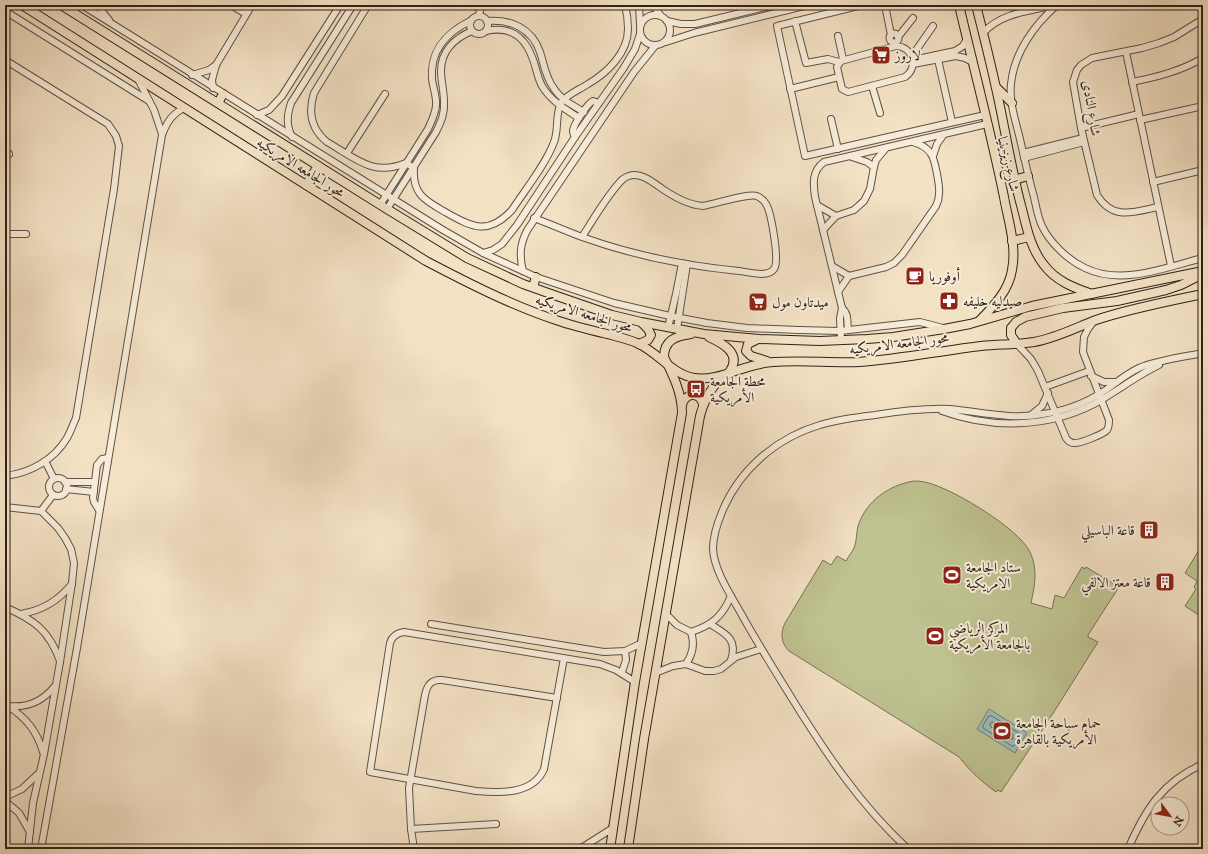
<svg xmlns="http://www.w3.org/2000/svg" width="1208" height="854" font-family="'IM FELL Great Primer',Amiri,serif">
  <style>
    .green { fill: #bfc291; stroke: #777255 }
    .water { fill: #9cbcb9; stroke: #707e79 }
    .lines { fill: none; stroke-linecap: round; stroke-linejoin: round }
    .shore { stroke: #666e69; stroke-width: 1 }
    .minor-casing { stroke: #605144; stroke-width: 8 }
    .major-casing { stroke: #2f2119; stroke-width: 10 }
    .minor { stroke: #f7ecd9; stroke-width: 6 }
    .major { stroke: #f3e1c4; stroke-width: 8 }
    .labels { text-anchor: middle; stroke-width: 4; stroke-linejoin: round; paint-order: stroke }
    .poi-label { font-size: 14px; fill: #2f2119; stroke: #f7ecd9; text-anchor: start }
    .street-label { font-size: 14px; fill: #2f2119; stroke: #f7ecd9 }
  </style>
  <rect width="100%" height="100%" fill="#f3e1c4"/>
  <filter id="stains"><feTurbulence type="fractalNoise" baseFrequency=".005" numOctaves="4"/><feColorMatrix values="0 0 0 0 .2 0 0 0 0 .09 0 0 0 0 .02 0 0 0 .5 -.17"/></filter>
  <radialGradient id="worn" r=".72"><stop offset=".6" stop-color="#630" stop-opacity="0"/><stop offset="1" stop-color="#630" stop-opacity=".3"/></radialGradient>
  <g class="green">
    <path d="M914,481C921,481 926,482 932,484C957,492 1018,528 1030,552C1038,569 1035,585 1031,603L1052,609L1055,595L1064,598L1082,567L1085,569L1086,567L1119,587L1088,635V637L1098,642L1045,726L1001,792L998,790L996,792C982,782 970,771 959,757L789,651C781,643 780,633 785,623L823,560L831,565L837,556L846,561C848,557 852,552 854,548C857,542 856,533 858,526C866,501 889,485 914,481Z"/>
    <path d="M1202,545L1203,546V618L1185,606L1196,589L1194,587L1197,581L1185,573Z"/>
  </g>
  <path class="water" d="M989,709L1027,733L1015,753L977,729Z"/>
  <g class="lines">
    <g class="shore">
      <path d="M989,716H992L1020,734L1021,736L1014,746H1012L983,728V726Z"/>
      <path d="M992,722L1013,735V739H1011L991,727L990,725Z"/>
    </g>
    <g class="minor-casing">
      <g id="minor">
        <path d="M82,5L443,230L483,253L536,277L614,303L670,316L707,323L747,328L799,330L840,331L920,322L943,328"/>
        <path d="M97,5L109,20"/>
        <path d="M231,5L246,14"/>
        <path d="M368,5L314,93C308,112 311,129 327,142C355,158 373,177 406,163L414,168C412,195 426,201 447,213C473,228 489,235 512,210C525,190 546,164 554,142C559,130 555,114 561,103C567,94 579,90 588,84C607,73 628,53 628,29C628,21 627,13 625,5"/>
        <path d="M473,5L480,9"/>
        <path d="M639,5L640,25"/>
        <path d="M653,5L661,16"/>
        <path d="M862,5L777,26L805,156L985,115"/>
        <path d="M885,5L891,35"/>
        <path d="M997,5H1000"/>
        <path d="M1057,5C1034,25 1014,53 1011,84C1009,101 1015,119 1019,135C1024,156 1028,176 1034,197C1036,206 1038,218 1042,226C1050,243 1068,260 1085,268C1122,286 1166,267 1203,258"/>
        <path d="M5,11L149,101"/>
        <circle cx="655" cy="30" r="15"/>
        <path d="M479,16L481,5"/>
        <circle cx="479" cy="25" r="9"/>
        <path d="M487,21C510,19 532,28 540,52C544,64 545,76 553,87C560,99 572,105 584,112"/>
        <path d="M667,21L681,24H695L774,5"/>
        <path d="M795,21L806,63L828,59L839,62"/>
        <path d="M486,31C508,26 524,35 532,57C536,66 537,77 542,86C551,101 565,109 579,118"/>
        <path d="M983,33C1002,12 1031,11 1056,5"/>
        <circle cx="894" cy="38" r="4.5"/>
        <path d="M838,36L843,59"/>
        <path d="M898,37L913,18"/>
        <path d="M666,42L694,33L808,5"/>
        <path d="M896,46C913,47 919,67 905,77L848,92L842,89L837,67L841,61Z"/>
        <path d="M1126,52L1171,266"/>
        <path d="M937,55L952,122"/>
        <path d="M912,56L933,26"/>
        <path d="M5,60L108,124L116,136L119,146L114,189L76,418C73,424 71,431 67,438C54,460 30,473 5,476"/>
        <path d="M913,60L955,51L963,46L967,39"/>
        <path d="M913,64L956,56L965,58L972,62"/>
        <path d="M192,75L209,70L216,65"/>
        <path d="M138,79L154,110L162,134"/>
        <path d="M1132,82C1157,77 1181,71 1203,58"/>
        <path d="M872,86L880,113"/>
        <path d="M213,88L212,80L216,65L252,5"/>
        <path d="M790,89L839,77"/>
        <path d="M257,115L269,110L282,96L340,5"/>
        <path d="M831,119L838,149"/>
        <path d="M1140,120L1203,106"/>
        <path d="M1081,128L1139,114"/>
        <path d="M292,137C286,125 287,115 291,103L353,5"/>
        <path d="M575,137C574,134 573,134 573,131C573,125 588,103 593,101L599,103"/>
        <path d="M347,153L385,94"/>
        <path d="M1023,153L1083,138"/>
        <path d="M5,155L9,154"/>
        <path d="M933,156L937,144L944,134"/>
        <path d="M852,157L867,162L874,167"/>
        <path d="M1024,158L1084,142"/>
        <path d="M1153,182L1203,170"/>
        <path d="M380,205L428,129C431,122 435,115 436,106C437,97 433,88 432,79C430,50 446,33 470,21"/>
        <path d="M817,205L836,216"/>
        <path d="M1158,207C1134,212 1113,221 1097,195L1081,128L1074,88L1073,82L1077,70L1081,65L1092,58L1142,48L1159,43L1174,37L1203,19"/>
        <path d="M387,209L436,132C441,122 445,113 444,102C444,91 441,81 441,71C441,51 455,38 472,31"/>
        <path d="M534,218C550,224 566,231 582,237C632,255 687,266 739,271C749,272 768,278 774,269C780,261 771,212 766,204C764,200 761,198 757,196C748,193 715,204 703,206C689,205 676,198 664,190C655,184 645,175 634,175C630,175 626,177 623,179C609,192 593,220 582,237"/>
        <path d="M823,230L836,216L854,210L864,201L870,189L874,167L876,160L886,148"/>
        <path d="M5,234H26"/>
        <path d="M483,253L493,250L502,244L517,225L575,137L623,69L635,49L640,34"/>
        <path d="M832,266L849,276L886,267L894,263L902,255L936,206C938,202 939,199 939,194C940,187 935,159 931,154C927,147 920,144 913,142"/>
        <path d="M523,271C519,255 520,243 528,229L634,72L655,46"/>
        <path d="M838,292L849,276"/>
        <path d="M668,328L676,294L682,263"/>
        <path d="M677,329L687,264"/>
        <path d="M848,330C847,322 849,314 842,308L815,197C813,183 812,171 824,162L987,124"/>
        <path d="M841,341L840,318L842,308"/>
        <path d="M1017,344L1031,359L1038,371L1066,438C1068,441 1070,443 1074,443C1079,444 1104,434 1107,430C1109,427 1109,424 1109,420L1083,352L1084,337L1088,329L1094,321"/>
        <path d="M1091,376L1104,382H1116"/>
        <path d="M1045,387L1089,371"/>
        <path d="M942,411C991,429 1047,428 1094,404C1116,392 1136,376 1159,365"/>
        <path d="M1031,415L1042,406L1048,393"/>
        <path d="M45,461L54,479"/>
        <circle cx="58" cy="487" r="9"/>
        <path d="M65,482H95"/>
        <path d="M66,489L94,492"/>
        <path d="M5,507L41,511L58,528L65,538L71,549L74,563L72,583L60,662L44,754L33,803L28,849"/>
        <path d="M99,510L94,502L93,498L97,465L102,459L108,458"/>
        <path d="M41,511L53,495"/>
        <path d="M5,607C34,620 49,630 60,661"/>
        <path d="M665,613L677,625L691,632C712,625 722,617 731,596"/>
        <path d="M21,614C43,610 58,601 72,584"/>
        <path d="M431,624L604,652L625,651L642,643"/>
        <path d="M710,624C726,634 738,639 731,660"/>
        <path d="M564,658L544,769C533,795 499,793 476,791L370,772L390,643C392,636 397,633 404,632L600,664L616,670L635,682"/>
        <path d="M686,664C693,654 695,644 691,632"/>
        <path d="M622,672L626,660L625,651"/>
        <path d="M655,673L673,666L686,664L705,671H714L721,669L736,657L761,649"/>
        <path d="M8,706C26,718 37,731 43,752"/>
        <path d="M9,706C28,708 43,701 55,686"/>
        <path d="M5,797L22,789L38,774"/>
        <path d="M5,801L19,813L30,832"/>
        <path d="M411,829L496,824"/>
        <path d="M41,849L77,648L162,135C167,122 172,114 184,108"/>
        <path d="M414,849L411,829L409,788L425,695C427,685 431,679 442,680L557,698"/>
        <path d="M577,849L583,847L613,828"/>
        <path d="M908,849C860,805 825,752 791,697C775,671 758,644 743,617C732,597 714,571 713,549C713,536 717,524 722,512C739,470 776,438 820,425C838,419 857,417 875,415C900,411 924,408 950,409C981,412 1011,420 1043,414C1064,411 1086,403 1104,391C1116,383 1126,374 1139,368C1158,360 1183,357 1203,353"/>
        <path d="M1128,849C1145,810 1162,782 1203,764"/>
      </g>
    </g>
    <g class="major-casing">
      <g id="major">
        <path d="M22,5L426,261C468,283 511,305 556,320C573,326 590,330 607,334C618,337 629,339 639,344C658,353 672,374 694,378C719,382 746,363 773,362C802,360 831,363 859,362C900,359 940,351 981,346C999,344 1016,345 1034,342C1056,338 1075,328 1096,320C1128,309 1169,301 1203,294"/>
        <path d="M61,5L387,209L467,258L523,284L551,294L612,315L641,322L704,334L759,339L820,341L867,339L893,337L944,329L970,324L1032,306L1203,271"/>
        <path d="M959,5C974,69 991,133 1004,197C1008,220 1017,246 1012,270C1009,290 994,306 980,320"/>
        <path d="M976,5C983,33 990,60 996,88C1005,128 1011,169 1022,209C1027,229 1031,249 1044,265C1056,281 1074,288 1092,294"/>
        <path d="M996,87L1012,103"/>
        <path d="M218,103L223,94"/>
        <path d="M1014,180L1028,176"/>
        <path d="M306,185L318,166"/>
        <path d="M1012,241L1029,237"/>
        <path d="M533,287L536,277"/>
        <path d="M758,339L748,344L746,351L751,356L767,361"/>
        <path d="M639,344L648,340L651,335L648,329L642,323"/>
        <path d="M1017,344L1011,335V328L1016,322L1025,317L1063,308L1117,301L1166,290L1181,285L1201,275"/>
        <path d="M682,405C685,393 699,391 703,404"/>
        <path d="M610,849L635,682L682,413C682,393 673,375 664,357C664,340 676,336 691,334"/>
        <path d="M628,849L644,739L700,416C703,405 707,395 714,386C719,380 726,376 730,371C742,353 722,343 709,337"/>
      </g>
    </g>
    <use href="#minor" class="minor"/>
    <use href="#major" class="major"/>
  </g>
  <defs>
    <g id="supermarket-square" transform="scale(1)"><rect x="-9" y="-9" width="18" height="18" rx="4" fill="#8f2418" stroke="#f7ecd9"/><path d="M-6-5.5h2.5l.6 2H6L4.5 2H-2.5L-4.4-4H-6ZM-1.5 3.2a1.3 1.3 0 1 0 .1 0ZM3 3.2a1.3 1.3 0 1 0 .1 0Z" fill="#fff"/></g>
    <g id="cafe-square" transform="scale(1)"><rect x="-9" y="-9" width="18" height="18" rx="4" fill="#8f2418" stroke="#f7ecd9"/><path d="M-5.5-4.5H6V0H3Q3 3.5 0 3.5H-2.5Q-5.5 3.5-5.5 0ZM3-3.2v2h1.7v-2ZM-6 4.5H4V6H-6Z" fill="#fff"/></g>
    <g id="pharmacy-square" transform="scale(1)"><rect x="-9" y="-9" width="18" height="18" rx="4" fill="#8f2418" stroke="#f7ecd9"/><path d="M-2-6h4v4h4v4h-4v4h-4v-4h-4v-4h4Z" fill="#fff"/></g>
    <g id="bus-square" transform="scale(1)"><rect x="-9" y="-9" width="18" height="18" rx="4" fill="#8f2418" stroke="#f7ecd9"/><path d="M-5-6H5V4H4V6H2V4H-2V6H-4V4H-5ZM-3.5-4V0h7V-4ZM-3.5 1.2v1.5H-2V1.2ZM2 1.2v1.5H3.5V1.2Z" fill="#fff"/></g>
    <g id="building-square" transform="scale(1)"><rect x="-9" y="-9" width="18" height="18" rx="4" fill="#8f2418" stroke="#f7ecd9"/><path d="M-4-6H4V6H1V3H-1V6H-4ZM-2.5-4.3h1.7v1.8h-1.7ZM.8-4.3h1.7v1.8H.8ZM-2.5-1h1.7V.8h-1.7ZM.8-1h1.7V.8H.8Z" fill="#fff"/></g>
    <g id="stadium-square" transform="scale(1)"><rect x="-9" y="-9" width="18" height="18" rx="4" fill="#8f2418" stroke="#f7ecd9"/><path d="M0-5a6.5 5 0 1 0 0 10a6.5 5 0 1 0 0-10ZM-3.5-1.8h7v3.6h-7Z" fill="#fff"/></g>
  </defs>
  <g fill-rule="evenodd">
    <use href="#supermarket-square" x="881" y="55"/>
    <use href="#cafe-square" x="915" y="276"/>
    <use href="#pharmacy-square" x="949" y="301"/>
    <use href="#supermarket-square" x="758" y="302"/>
    <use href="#bus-square" x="696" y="389"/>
    <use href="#building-square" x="1149" y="530"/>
    <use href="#stadium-square" x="952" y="575"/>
    <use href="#building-square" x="1165" y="582"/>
    <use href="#stadium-square" x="935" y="636"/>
    <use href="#stadium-square" x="1002" y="731"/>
  </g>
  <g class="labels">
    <g class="poi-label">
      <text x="895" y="60">لاروز</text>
      <text x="929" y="281">أوفوريا</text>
      <text x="963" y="306">صيدليه خليفه</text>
      <text x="772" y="307">ميدتاون مول</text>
      <text x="710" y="386">محطة الجامعة<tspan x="710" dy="16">الأمريكية</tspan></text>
      <text x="1135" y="535" text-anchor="end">قاعة الباسيلي</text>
      <text x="966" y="572">ستاد الجامعة<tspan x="966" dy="16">الامريكية</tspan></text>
      <text x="1151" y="587" text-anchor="end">قاعة معتز الالفي</text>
      <text x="949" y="633">المركز الرياضي<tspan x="949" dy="16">بالجامعة الأمريكية</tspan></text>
      <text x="1016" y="728">حمام سباحة الجامعة<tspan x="1016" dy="16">الأمريكية بالقاهرة</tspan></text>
    </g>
    <g class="street-label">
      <text transform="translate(1092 108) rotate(81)" y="5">شارع النادى</text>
      <text transform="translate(1009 164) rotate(77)" y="5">شارع زيزينيا</text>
      <text transform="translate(301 167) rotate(32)" y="5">محور الجامعه الامريكيه</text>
      <text transform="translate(584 313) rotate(17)" y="5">محور الجامعه الامريكيه</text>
      <text transform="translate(899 343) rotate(-7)" y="5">محور الجامعه الامريكيه</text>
    </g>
  </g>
  <rect width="1208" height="854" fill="none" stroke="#f3e1c4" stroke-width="20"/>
  <rect x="6" y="6" width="1196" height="842" fill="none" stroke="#2f2119" stroke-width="2"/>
  <rect x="10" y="10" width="1188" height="834" fill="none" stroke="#2f2119"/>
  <g transform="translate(1170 816) rotate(122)"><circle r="19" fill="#f7ecd9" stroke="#a79b8c"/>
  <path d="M0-3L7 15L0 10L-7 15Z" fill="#8f2418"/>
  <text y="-6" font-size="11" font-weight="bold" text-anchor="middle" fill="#2f2119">N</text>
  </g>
  <rect width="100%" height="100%" filter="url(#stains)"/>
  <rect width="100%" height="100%" fill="url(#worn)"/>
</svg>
